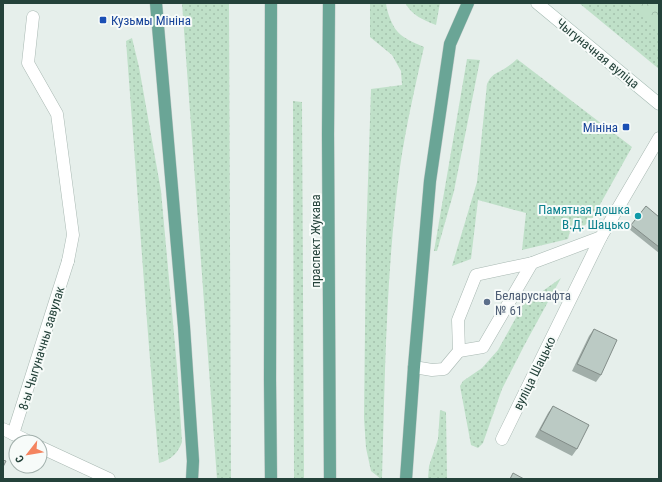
<svg xmlns="http://www.w3.org/2000/svg" width="662" height="482" font-family="'Roboto Condensed',sans-serif">
  <style>
    .grass { fill: url(#grass-dots) }
    .forest { fill: url(#forest-crowns) }
    .lines { fill: none; stroke-linecap: round; stroke-linejoin: round }
    .service-casing { stroke: #a8b8b2; stroke-width: 13 }
    .minor-casing { stroke: #a8b8b2; stroke-width: 13 }
    .secondary-casing { stroke: #a4bbb3; stroke-width: 13 }
    .primary-casing { stroke: #c2cac8; stroke-width: 13 }
    .service { stroke: #fff; stroke-width: 12 }
    .minor { stroke: #fff; stroke-width: 12 }
    .secondary { stroke: #fff; stroke-width: 12 }
    .primary { stroke: #6aa596; stroke-width: 12 }
    .wall { fill: #a1aea9 }
    .building { fill: #bbcac4; stroke: #838d89 }
    .transit-dot { fill: #1a4fb4; stroke: #f7fbf9; stroke-width: 1.5 }
    .culture-dot { fill: #0f9aa8; stroke: #f7fbf9; stroke-width: 1.5 }
    .service-dot { fill: #5c6f8a; stroke: #f7fbf9; stroke-width: 1.5 }
    .labels { text-anchor: middle; stroke-width: 4; stroke-linejoin: round; paint-order: stroke }
    .transit-label { font-size: 13px; fill: #164399; stroke: #f7fbf9; text-anchor: start }
    .street-label { font-size: 13px; fill: #24423a; stroke: #f7fbf9 }
    .culture-label { font-size: 13px; fill: #0d838f; stroke: #f7fbf9; text-anchor: end }
    .service-label { font-size: 13px; fill: #4e5e75; stroke: #f7fbf9; text-anchor: start }
  </style>
  <defs>
    <pattern id="grass-dots" width="8" height="8" patternUnits="userSpaceOnUse"><rect width="8" height="8" fill="#bfe0c8"/><path d="M2 2h.1M6 6h.1" fill="none" stroke="#a4c1ad" stroke-width="1.8" stroke-linecap="round"/></pattern>
    <pattern id="forest-crowns" width="20" height="18" patternUnits="userSpaceOnUse"><rect width="20" height="18" fill="#bfe0c8"/><path d="M2 6a3 3 0 1 1 6 0M12 15a3 3 0 1 1 6 0" fill="none" stroke="#a4c1ad"/></pattern>
  </defs>
  <rect width="100%" height="100%" fill="#e6efeb"/>
  <g class="grass">
    <path d="M182,3H229L231,479H217Z"/>
    <path d="M370,3H386C387,13 393,29 401,35C407,40 417,44 424,47C415,87 406,126 400,167C386,270 385,375 382,479H381L371,471L366,448L364,418L366,241L371,89L402,85L401,71L392,55L370,37Z"/>
    <path d="M405,3H440L436,25C422,19 414,17 405,3Z"/>
    <path d="M579,3H659V69Z"/>
    <path d="M132,38L139,67L161,191L177,367L182,442C178,453 171,460 159,463C146,323 137,182 126,41Z"/>
    <path d="M467,59L480,60L454,191L437,251H434Z"/>
    <path d="M517,59L632,147L592,219L585,225L570,231L568,239L522,250L526,213L478,200L471,259L452,266L477,182L487,84C493,72 497,74 507,67C510,65 514,62 517,59Z"/>
    <path d="M293,101L302,102L304,479H294Z"/>
    <path d="M561,278L525,344L502,389L483,443L478,448L471,445L460,386L463,381L482,368L498,350L523,305Z"/>
    <path d="M440,410L446,412L447,479H428L429,466L438,439Z"/>
  </g>
  <path class="forest" d="M627,3H659V29Z"/>
  <g class="lines">
    <g class="service-casing">
      <g id="service">
        <path d="M33,17L28,63L57,114L73,235L68,261"/>
        <path d="M459,351L483,347L532,263"/>
        <path d="M414,367L432,370L444,369L459,351L458,320L476,275L532,263L601,237"/>
      </g>
    </g>
    <g class="minor-casing">
      <g id="minor">
        <path d="M3,429L30,442"/>
        <path d="M13,434L68,261"/>
        <path d="M502,439L601,237L659,138"/>
        <path d="M40,447L109,479"/>
      </g>
    </g>
    <g class="secondary-casing">
      <path id="secondary" d="M537,3L659,104"/>
    </g>
    <g class="primary-casing">
      <g id="primary">
        <path d="M156,3L184,327L193,461L192,479"/>
        <path d="M329,3L328,134L330,479"/>
        <path d="M271,479L270,380L271,3"/>
        <path d="M406,479L414,367L430,181L450,44L468,3"/>
      </g>
    </g>
    <use href="#service" class="service"/>
    <use href="#minor" class="minor"/>
    <use href="#secondary" class="secondary"/>
    <use href="#primary" class="primary"/>
  </g>
  <g class="wall">
    <path d="M646,206L659,217V253L629,229Z"/>
    <path d="M594,329L601,375L596,382L572,371L589,336Z"/>
    <path d="M553,406L577,449L572,456L535,437L548,413Z"/>
  </g>
  <g class="building">
    <path d="M646,206L659,217V247L631,225Z"/>
    <path d="M594,329L617,340L601,375L577,364Z"/>
    <path d="M553,406L589,425L577,449L540,430Z"/>
    <path d="M3,460L6,461L3,467Z"/>
    <path d="M513,473L524,479H510Z"/>
  </g>
  <g class="transit-dot">
    <rect x="99" y="16" width="8" height="8" rx="2"/>
    <rect x="622" y="123" width="8" height="8" rx="2"/>
  </g>
  <circle class="culture-dot" cx="638" cy="216" r="4"/>
  <circle class="service-dot" cx="487" cy="302" r="4"/>
  <g class="labels">
    <g class="transit-label">
      <text x="111" y="25">Кузьмы Мініна</text>
      <text x="618" y="132" text-anchor="end">Мініна</text>
    </g>
    <g class="street-label">
      <text transform="translate(598 53) rotate(39)" y="5">Чыгуначная вуліца</text>
      <text transform="translate(315 241) rotate(-90)" y="5">праспект Жукава</text>
      <text transform="translate(41 348) rotate(-73)" y="5">8-ы Чыгуначны завулак</text>
      <text transform="translate(534 373) rotate(-64)" y="5">вуліца Шацько</text>
    </g>
    <g class="culture-label">
      <text x="630" y="214">Памятная дошка<tspan x="630" dy="15">В.Д. Шацько</tspan></text>
    </g>
    <g class="service-label">
      <text x="495" y="300">Беларуснафта<tspan x="495" dy="15">№ 61</tspan></text>
    </g>
  </g>
  <rect width="662" height="482" fill="none" stroke="#24423a" stroke-width="8"/>
  <g transform="translate(28 454) rotate(239)"><circle r="19" fill="#f7fbf9" stroke="#a3b1ad"/>
  <path d="M0-3L7 15L0 10L-7 15Z" fill="#f4845f"/>
  <text y="-6" font-size="11" font-weight="bold" text-anchor="middle" fill="#24423a">С</text>
  </g>
</svg>
